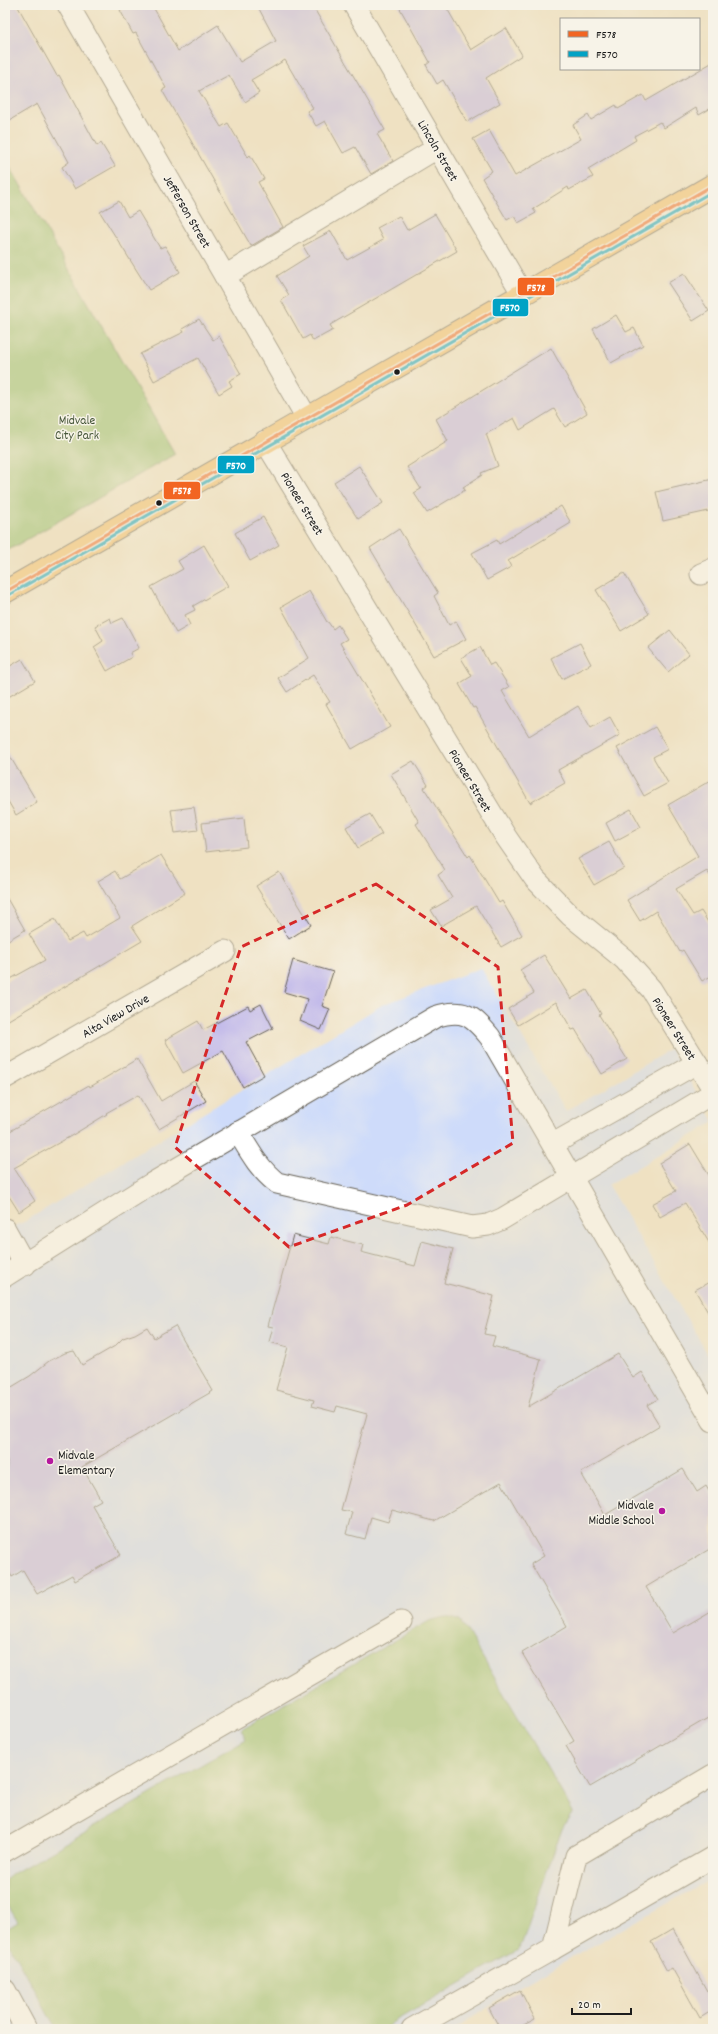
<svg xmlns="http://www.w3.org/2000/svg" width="718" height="2034" font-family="Dekko,sans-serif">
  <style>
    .built { fill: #cedbfa }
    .green { fill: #95c16f; stroke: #586e46 }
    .building { fill: #c0b7ea }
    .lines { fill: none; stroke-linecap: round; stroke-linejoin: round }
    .minor-casing { stroke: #666156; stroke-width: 23 }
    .major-casing { stroke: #666156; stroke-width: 24 }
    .minor { stroke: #fff; stroke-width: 21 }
    .major { stroke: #f7c06c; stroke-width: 22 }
    .bus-1-casing { stroke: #f7f3e8; stroke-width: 6 }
    .bus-2-casing { stroke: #f7f3e8; stroke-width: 6 }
    .bus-1 { stroke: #f26522; stroke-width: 3 }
    .bus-2 { stroke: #01a2c5; stroke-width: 3 }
    .marked { fill: none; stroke: #d62828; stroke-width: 3; stroke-dasharray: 8 5; stroke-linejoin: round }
    .bus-dot { fill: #1c1c1c; stroke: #f7f3e8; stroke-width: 1.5 }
    .poi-dot { fill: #b5179e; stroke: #f7f3e8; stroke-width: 1.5 }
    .labels { text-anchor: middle; stroke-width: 3; stroke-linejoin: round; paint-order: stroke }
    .street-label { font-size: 13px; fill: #1c1c1c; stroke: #f7f3e8 }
    .park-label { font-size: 13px; fill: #465639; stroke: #f7f3e8 }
    .poi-label { font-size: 13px; fill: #1c1c1c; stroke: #f7f3e8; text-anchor: start }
    .line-badge { stroke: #f7f3e8; stroke-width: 1.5 }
    .badge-label { font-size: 11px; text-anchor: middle; font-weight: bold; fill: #fff }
  </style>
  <rect width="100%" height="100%" fill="#f7f3e8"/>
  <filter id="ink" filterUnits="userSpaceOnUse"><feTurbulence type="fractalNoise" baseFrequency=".025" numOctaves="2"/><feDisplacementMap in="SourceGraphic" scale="8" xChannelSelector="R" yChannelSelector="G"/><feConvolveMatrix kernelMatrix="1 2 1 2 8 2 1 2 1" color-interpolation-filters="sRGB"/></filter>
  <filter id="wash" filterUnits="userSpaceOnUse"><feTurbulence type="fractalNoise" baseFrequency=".012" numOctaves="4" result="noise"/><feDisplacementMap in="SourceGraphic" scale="16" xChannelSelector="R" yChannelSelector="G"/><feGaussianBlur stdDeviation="0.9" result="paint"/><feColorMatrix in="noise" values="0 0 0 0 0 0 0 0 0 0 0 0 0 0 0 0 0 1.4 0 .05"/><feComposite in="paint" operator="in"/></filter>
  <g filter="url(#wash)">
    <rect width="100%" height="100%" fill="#efe1c2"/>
    <path class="built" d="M481,968L566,1111L671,1049L713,1120V1123L608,1185L713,1363V1878L503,1996L456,2029H5V1230L24,1222L382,1005Z"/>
    <g class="green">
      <path d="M5,158L175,454L5,552Z"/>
      <path d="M445,1617L459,1620L466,1629L573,1812L562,1829L522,1943L518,1950L381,2029H56L5,1937V1930L18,1922L5,1901V1880L14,1873L246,1739L241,1729L429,1621Z"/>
    </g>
    <g id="blocks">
      <g class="building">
        <path d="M5,5H17L57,76L59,75L97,146L101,143L115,166L75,189L62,167L69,162L37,104L5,123Z"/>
        <path d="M129,5H152L178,51L218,25L240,62L276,41L257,5H312L385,130L377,134L393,161L371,174L355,147L343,153L325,121L316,126L307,111L313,108L285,60L251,80L259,93L245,102L229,75L199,91L221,127L228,123L248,157L250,155L264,179L258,182L283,227L251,246L162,90L166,88L136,33L133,34L120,10Z"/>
        <path d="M398,5H445L471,50L506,28L522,55L486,78L500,103L467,122L443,80L437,84L426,65L430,62Z"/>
        <path d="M713,62V107L699,115L696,108L664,128L660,122L634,136L636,140L588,169L593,177L569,190L568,187L533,209L536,213L518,223L514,216L507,220L482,178L492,171L473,139L489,130L515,176L581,139L573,125L588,115L591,120L616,105L618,109L643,95L646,101Z"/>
        <path d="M119,201L128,217L138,211L160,248L165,246L180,272L149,290L100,212Z"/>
        <path d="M435,214L457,251L330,325L333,330L313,341L310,335L303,339L281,300L289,295L277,276L309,256L303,246L331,231L347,260L383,240L377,228L399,216L407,230Z"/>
        <path d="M684,273L709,311L693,321L668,283Z"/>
        <path d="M616,315L626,332L634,328L643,345L611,363L593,329Z"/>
        <path d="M199,319L213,340L219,336L241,374L229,381L232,386L219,394L198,358L154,381L140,354L184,332L182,329Z"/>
        <path d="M551,348L587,413L565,427L554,409L520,430L514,418L486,434L498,466L481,473L482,475L463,487L465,490L427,513L414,493L421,489L407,467L448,441L436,419Z"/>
        <path d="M359,466L383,503L358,519L334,482Z"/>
        <path d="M713,479V510L663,521L656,492Z"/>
        <path d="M561,506L571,523L508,561L511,567L487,580L472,553L497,540L499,544Z"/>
        <path d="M263,517L279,545L250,561L235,533Z"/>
        <path d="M399,529L438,593L434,596L449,625L456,621L466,639L434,656L370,548Z"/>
        <path d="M204,545L228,586L193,606L195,610L185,615L190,625L176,633L151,587L183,569L178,561Z"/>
        <path d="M624,573L649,614L621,631L596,590Z"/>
        <path d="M309,591L327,622H328L333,629L338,625L347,639L340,643L390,727L352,749L326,704L330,702L313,675L287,692L278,678L309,658L281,607Z"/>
        <path d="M110,618L112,623L123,618L139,648L130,653L132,657L107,671L94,647L103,641L95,626Z"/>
        <path d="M670,630L689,654L668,672L648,648Z"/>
        <path d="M580,643L591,664L562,679L551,658Z"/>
        <path d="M480,647L490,665L494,663L509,687L502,691L529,736L578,706L591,728L610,717L620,735L558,770L565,783L530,803L475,707L473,708L459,684L472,676L461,658Z"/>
        <path d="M22,659L35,681L5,699V669Z"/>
        <path d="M655,727L668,749L653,757L668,783L644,796L617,748Z"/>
        <path d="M5,748L37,802L16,815L5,796Z"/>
        <path d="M413,761L428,785L424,788L468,857L470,855L499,903L502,901L522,935L501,947L476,906L441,926L431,910L452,898L438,875L445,870L416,824L419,822L391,774Z"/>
        <path d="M713,779V880L707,871L676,889L693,915L701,911L713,930V975L702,981L683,950L680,952L656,911L640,921L627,900L698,856L668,805Z"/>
        <path d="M194,807L198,830L175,833L171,810Z"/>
        <path d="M631,809L641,827L615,841L606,823Z"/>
        <path d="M370,814L382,834L358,848L346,827Z"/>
        <path d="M244,818L247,847L206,852L202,823Z"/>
        <path d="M609,842L624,868L594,885L578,859Z"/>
        <path d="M161,855L185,893L132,926L142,941L5,1022V982L45,960L29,934L55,919L68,941L83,933L86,938L120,918L98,881L115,871L120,879Z"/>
        <path d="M279,872L311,925L289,939L256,886Z"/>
        <path d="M5,895L25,930L5,942Z"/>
        <path d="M544,955L571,999L587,990L601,1014L599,1015L627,1059L602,1074L575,1029L572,1030L556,1002L518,1025L508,1009L534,993L520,970Z"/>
        <path d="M293,960L333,972L322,1006L330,1009L321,1030L300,1021L308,999L284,992Z"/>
        <path d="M261,1004L273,1028L246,1042L264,1075L243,1087L223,1051L183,1073L165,1040L198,1021L203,1030L248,1006L250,1010Z"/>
        <path d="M137,1059L161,1101L194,1081L206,1101L159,1129L138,1095L106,1113L107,1114L71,1136L14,1168L35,1201L19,1212L5,1190V1134L89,1085L90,1087Z"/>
        <path d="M690,1144L713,1182V1249L685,1203L660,1217L652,1204L676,1191L659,1163Z"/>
        <path d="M293,1235L329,1244L331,1237L363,1245L361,1252L415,1266L422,1241L453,1249L444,1283L494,1296L484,1334L495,1336L492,1346L541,1359L528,1407L618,1354L633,1378L642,1372L658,1399L647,1405L660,1426L581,1473L605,1515L683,1469L697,1492L706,1486L713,1498V1547L646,1587L673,1633L713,1610V1715L590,1787L566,1746L574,1741L522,1653L567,1626L531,1564L544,1556L501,1482L434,1521L392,1510L388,1522L371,1517L365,1539L346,1534L352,1512L341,1510L367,1414L337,1406L335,1412L312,1406L314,1400L276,1390L288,1347L269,1342L273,1327L268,1326Z"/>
        <path d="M713,1280V1321L695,1290Z"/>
        <path d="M175,1326L213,1391L82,1467L101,1500L92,1505L121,1555L75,1581L72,1575L37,1594L23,1570L12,1577L5,1564V1485L8,1466L5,1452V1391L30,1376L49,1361L65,1353L74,1351L82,1365L115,1346L123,1338L135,1334L147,1327L154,1338Z"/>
        <path d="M673,1929L707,1991L713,1988V2010L700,2018L672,1968L667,1971L651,1942Z"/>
        <path d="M520,1990L535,2019L516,2029H500L489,2008Z"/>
      </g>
    </g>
  </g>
  <g filter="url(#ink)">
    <use href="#blocks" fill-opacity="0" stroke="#666156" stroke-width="1"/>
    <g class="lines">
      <g class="minor-casing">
        <g id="minor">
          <path d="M68,5L307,418"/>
          <path d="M354,5L523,295"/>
          <path d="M225,276L437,148"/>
          <path d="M265,441L506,837L535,879L570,915L624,959L651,989L713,1089"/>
          <path d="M701,574L713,569"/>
          <path d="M5,1078L225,951"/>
          <path d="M238,1132C250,1152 259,1169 277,1183L472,1227L488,1225L502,1219L713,1093"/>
          <path d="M553,1144L697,1063"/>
          <path d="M5,1229L25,1265"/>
          <path d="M5,1276L151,1184L435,1017C463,1008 472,1015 490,1037L713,1421"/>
          <path d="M713,1775L576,1856L553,1949L713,1857"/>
          <path d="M5,1851L401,1622"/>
          <path d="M5,1990L26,2029"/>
          <path d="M412,2029L553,1949"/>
        </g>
      </g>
      <g class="major-casing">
        <path id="major" d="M5,592L713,185"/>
      </g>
      <use href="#minor" class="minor"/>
      <use href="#major" class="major"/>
      <g class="bus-1-casing">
        <path id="bus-1" d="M5,592L713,185"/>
      </g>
      <g class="bus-2-casing">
        <path id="bus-2" d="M7,596L713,191"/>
      </g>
      <use href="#bus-1" class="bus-1"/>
      <use href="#bus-2" class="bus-2"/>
    </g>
  </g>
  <path d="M0 0H718V2034H0ZM376,884L498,967L513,1143L407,1205L289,1247L175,1147L241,947Z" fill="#efe1c2" fill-opacity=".55" fill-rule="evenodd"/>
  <path class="marked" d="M376,884L498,967L513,1143L407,1205L289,1247L175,1147L241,947Z"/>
  <g class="bus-dot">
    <circle cx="397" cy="372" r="3.5"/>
    <circle cx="159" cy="503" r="3.5"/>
  </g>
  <g class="poi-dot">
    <circle cx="50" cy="1461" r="4"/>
    <circle cx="662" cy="1511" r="4"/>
  </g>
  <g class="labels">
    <g class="street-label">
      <text transform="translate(439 150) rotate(60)" y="5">Lincoln Street</text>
      <text transform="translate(188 211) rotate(60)" y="5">Jefferson Street</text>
      <text transform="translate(303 503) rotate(59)" y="5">Pioneer Street</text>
      <text transform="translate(471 780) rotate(59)" y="5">Pioneer Street</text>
      <text transform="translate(115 1015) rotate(-30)" y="5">Alta View Drive</text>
      <text transform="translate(675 1028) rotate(58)" y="5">Pioneer Street</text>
    </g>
    <g class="park-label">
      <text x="77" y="424">Midvale<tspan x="77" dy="15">City Park</tspan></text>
    </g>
    <g class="poi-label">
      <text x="58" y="1459">Midvale<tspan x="58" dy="15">Elementary</tspan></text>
      <text x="654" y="1509" text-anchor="end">Midvale<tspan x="654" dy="15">Middle School</tspan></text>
    </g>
  </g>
  <g class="line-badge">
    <rect x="517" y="277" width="38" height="19" rx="4" fill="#f26522"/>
    <rect x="492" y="298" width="37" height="19" rx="4" fill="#01a2c5"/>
    <rect x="217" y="455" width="38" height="19" rx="4" fill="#01a2c5"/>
    <rect x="163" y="481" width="38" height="19" rx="4" fill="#f26522"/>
  </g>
  <g class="badge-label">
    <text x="536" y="291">F578</text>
    <text x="510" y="311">F570</text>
    <text x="236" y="469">F570</text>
    <text x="182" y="494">F578</text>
  </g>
  <rect width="718" height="2034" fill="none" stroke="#f7f3e8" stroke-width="20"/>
  <rect x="560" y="18" width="140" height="52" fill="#f7f3e8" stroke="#9f9d96"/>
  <rect x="568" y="31" width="20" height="6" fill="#f26522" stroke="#9f9d96"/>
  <text x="596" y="38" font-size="12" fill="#1c1c1c">F578</text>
  <rect x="568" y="51" width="20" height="6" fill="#01a2c5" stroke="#9f9d96"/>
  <text x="596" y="58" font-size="12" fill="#1c1c1c">F570</text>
  <path d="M572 2008v6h59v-6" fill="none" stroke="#1c1c1c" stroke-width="2"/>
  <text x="578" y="2008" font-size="12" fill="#1c1c1c" stroke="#f7f3e8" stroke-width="3" paint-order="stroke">20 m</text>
</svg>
